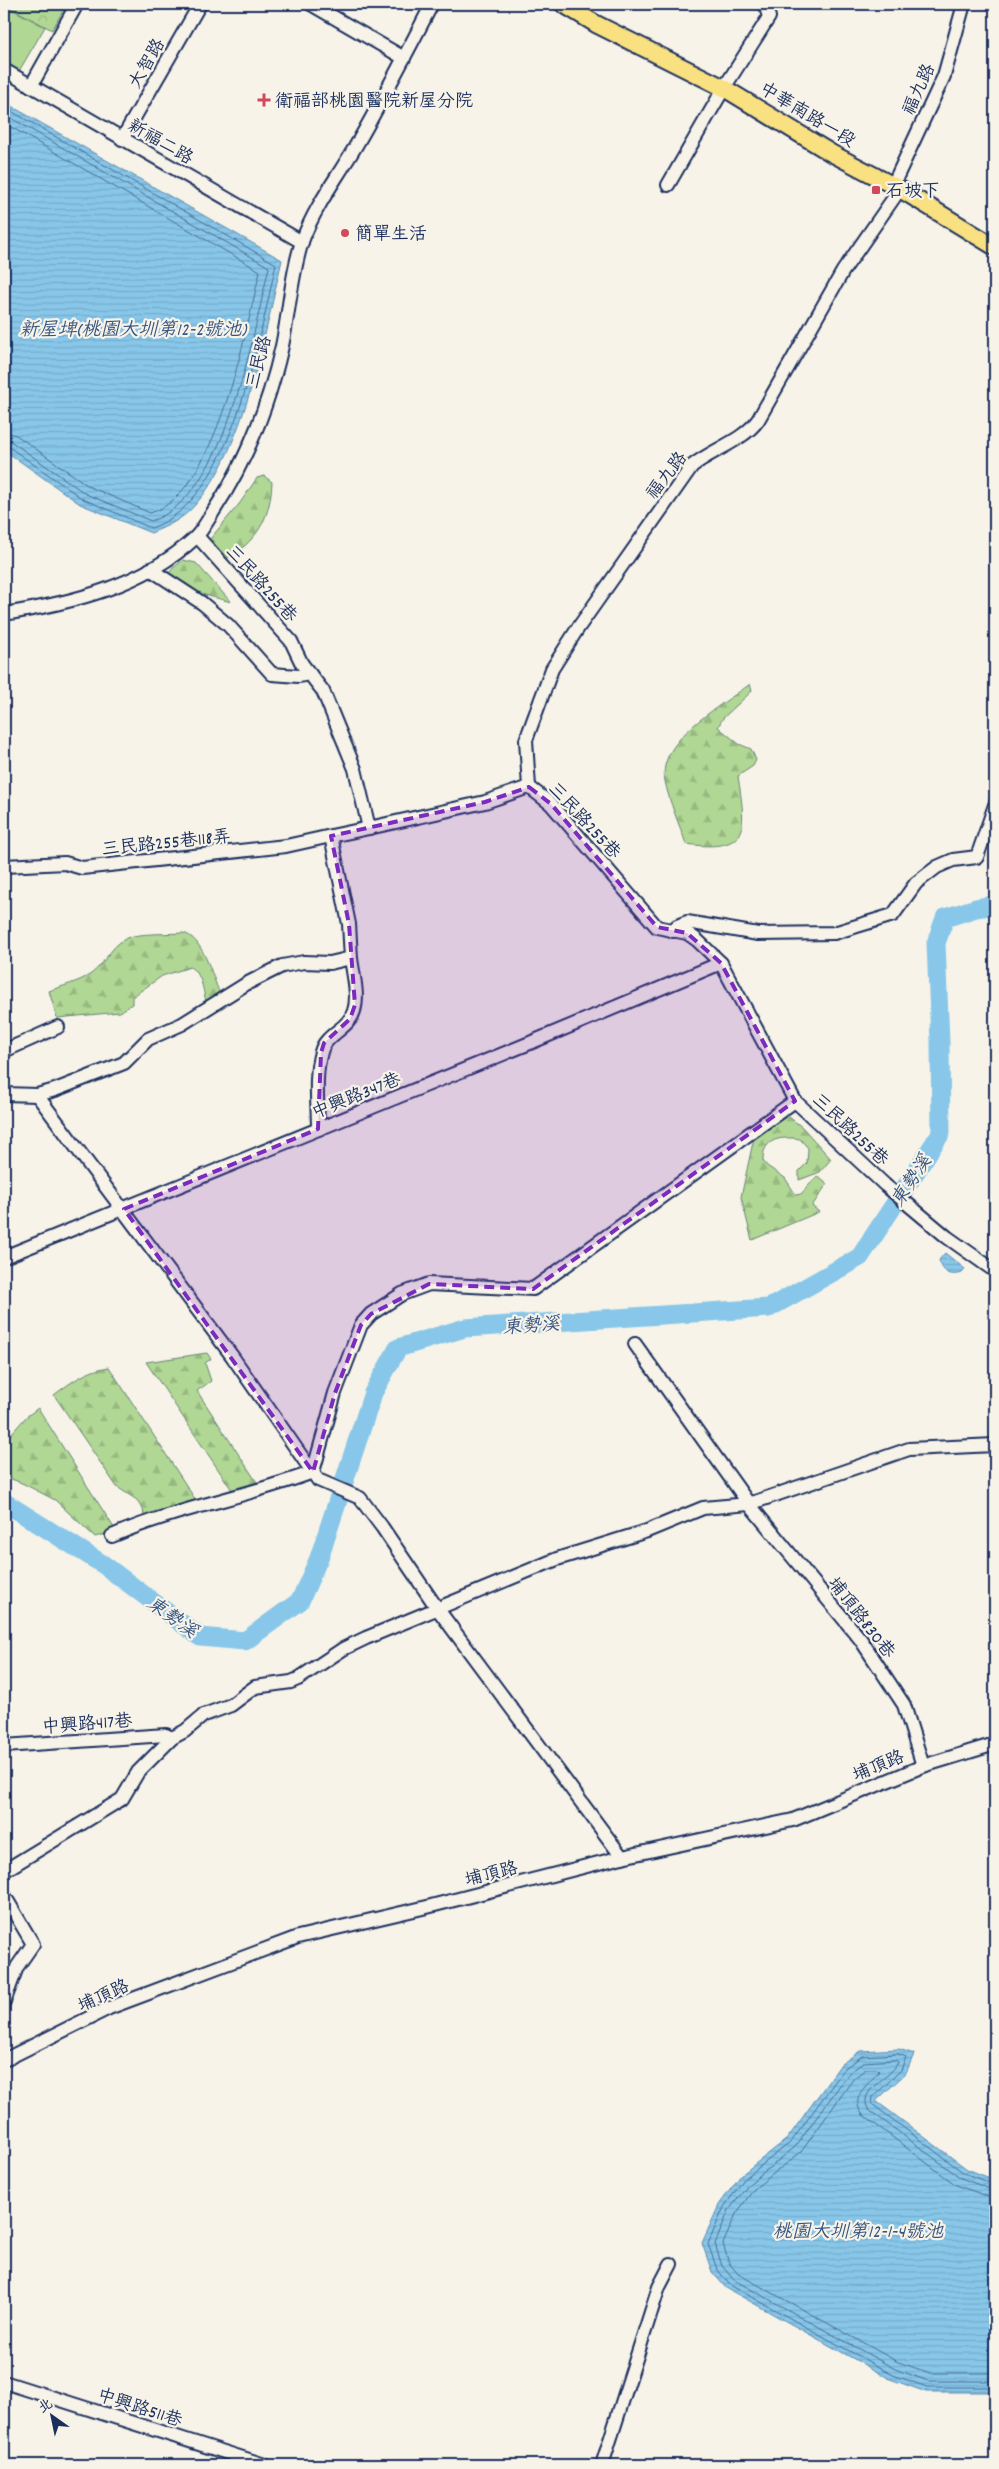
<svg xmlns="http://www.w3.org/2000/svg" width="999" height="2469" font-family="Dekko,'LXGW WenKai TC',sans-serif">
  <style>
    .forest { fill: url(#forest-firs); stroke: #668378 }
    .park { fill: url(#park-crowns); stroke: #668378 }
    .pitch { fill: #b0d793; stroke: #668378 }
    .water { fill: url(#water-rules); stroke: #5c8ab1 }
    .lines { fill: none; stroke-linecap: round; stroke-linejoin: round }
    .shore { stroke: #476c96; stroke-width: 1 }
    .river { stroke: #88c7e9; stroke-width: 19 }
    .minor-casing { stroke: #1b2f5e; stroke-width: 16 }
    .major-casing { stroke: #1b2f5e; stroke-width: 20 }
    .minor { stroke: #f7f3e8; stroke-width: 12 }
    .major { stroke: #f9e181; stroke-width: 16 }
    .marked { fill: #7b2cbf; fill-opacity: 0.2; stroke: #7b2cbf; stroke-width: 4; stroke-dasharray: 10 6; stroke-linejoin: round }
    .poi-dot { fill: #d1495b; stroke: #f7f3e8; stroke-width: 2 }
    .labels { text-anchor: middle; stroke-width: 4.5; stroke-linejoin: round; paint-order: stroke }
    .street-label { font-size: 18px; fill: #1b2f5e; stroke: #f7f3e8 }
    .poi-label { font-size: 18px; fill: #1b2f5e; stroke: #f7f3e8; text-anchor: start }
    .water-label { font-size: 19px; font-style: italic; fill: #365581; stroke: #f7f3e8 }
  </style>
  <defs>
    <pattern id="forest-firs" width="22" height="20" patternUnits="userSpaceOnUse" patternTransform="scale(1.25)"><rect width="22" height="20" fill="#b0d793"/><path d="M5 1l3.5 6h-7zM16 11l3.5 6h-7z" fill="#97b981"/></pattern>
    <pattern id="park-crowns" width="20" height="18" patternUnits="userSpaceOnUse" patternTransform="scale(1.25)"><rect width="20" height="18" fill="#b0d793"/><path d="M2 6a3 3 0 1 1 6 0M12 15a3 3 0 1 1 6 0" fill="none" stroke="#97b981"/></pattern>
    <pattern id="water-rules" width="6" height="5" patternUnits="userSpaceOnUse" patternTransform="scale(1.25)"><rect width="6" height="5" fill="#88c7e9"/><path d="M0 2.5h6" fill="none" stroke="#75abca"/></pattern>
  </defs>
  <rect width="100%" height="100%" fill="#f7f3e8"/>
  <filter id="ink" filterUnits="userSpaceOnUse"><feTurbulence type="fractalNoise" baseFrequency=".02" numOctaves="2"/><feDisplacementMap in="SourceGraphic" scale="10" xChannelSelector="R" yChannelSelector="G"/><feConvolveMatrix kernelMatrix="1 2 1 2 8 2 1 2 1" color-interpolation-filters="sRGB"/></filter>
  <g filter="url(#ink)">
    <g class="forest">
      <path d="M264,476L272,482C270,525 253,545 216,565L200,551L240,503L257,478Z"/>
      <path d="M183,560L196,563L231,602L205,595H184L165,578L173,568Z"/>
      <path d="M750,684L752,691L723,718L718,727L739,744L751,749L756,760L753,766L738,776C746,829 751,853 686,844C679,823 669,802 665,781C656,740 723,705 750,684Z"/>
      <path d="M183,933C203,937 212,976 220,994L206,1001C202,988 203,975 190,967L162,976L132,997V1004L120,1012L57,1018L49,991C62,986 79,982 91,974C107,962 112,941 133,936C149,933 167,934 183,933Z"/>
      <path d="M785,1114L802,1127L831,1159L820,1172L799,1180V1171L807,1163L808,1148L800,1139C782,1136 762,1138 763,1161L767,1166L785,1178L796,1195L801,1194L817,1176L827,1184L812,1206L819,1212L752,1240L741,1197L755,1133Z"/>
      <path d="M207,1353L211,1359L205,1363L211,1381L197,1391L262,1490L236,1496L146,1362Z"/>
      <path d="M109,1367L199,1505L144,1517L143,1509L137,1500L117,1487L54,1395C71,1382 87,1370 109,1367Z"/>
      <path d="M38,1408L116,1531L95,1537L55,1500L24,1484L4,1476V1442L26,1417Z"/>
    </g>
    <path class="park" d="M4,4H67L52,30Z"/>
    <path class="pitch" d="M4,5L45,27L19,71L4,62Z"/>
    <g class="water">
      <path d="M4,102L282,260C265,332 245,450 195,505C183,519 168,526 151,533L80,504L4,450Z"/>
      <path d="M945,1253L965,1269L962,1273C949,1277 943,1272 939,1260Z"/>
      <path d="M899,2049L914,2054L906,2073L876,2101L967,2169L995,2180V2392H926L890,2379L726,2288L712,2272L702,2243L719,2205L741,2175L787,2139L841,2064L860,2051Z"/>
    </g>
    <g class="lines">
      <g class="shore">
        <path d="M4,107L276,264C259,338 232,502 151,528L83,499L9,447L4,446"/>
        <path d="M4,114L269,267C253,335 226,497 151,521L86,494L12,442L4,440"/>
        <path d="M4,123L260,271C246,330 216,495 150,513L90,487L16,435L4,432"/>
        <path d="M995,2185L964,2173L872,2104L873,2097L901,2070L906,2057L898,2054L862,2056L845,2068L791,2142L744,2179L724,2207L708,2244L717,2269L730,2285L893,2375L927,2387H995"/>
        <path d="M995,2191L961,2178L869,2110C855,2090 892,2078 898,2062L895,2060L864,2062L849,2073L795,2147L749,2184L729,2210L715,2244L722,2266L734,2280L895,2369L928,2381H995"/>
        <path d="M995,2199L956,2185L863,2115C848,2096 869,2085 879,2071L877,2069H866L854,2078L801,2152L754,2189L736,2214L723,2244L729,2263L738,2274L898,2362L930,2373H995"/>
      </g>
      <path class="river" d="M4,1502L104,1565L200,1637L245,1641L300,1601L319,1558L373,1393L398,1348L465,1328L769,1308L860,1257L941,1133L940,1042L936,943L945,918L976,908L995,905"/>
      <g class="minor-casing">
        <g id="minor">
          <path d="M311,4L404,58"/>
          <path d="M4,70L302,242"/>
          <path d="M31,86L77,4"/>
          <path d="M122,139L200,4"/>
          <path d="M668,185L724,88L769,17L765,4"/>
          <path d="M893,185L944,76L964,4"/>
          <path d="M197,536L291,641L302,664L323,691L355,769L369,828L485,802L529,787L551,804L657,927L687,933L697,940L721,963L795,1101L885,1185L947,1237L995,1271"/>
          <path d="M150,569L202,603L228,625L272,674L298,676L310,674"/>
          <path d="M4,614C71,603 143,586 195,538C202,531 208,520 213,512C246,462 269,404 282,346C289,313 292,269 303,239C316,204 340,174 358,142C384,97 408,50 432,4"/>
          <path d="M529,787L526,740L552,669L578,628L692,466C712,450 743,441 758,420L843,271L900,189"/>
          <path d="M4,866L65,863L82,868L286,846L331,836"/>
          <path d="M673,931L677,926L687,922L758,934L834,933L893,915L916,883L937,867L953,860L977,857L995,805"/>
          <path d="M4,1051L58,1027"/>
          <path d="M4,1094L37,1095L55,1090L124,1063L148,1039L182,1024L246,984L282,966L304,962L330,963L351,958L349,924L331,836L369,828"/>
          <path d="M37,1095L232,1356L318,1480L360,1498L382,1527L437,1608L622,1857"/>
          <path d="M318,1129C318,1104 314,1076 321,1052C325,1034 349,1029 354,1011C359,996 353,974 351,958"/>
          <path d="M4,1257L525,1045L721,963"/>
          <path d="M635,1344L749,1504L861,1640L904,1705L923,1766"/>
          <path d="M112,1536C176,1508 247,1497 313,1472L335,1393L361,1325L371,1314L402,1294L429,1284L533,1289L795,1101"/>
          <path d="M4,1746L166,1735L172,1738"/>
          <path d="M4,1871L122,1799L138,1772L172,1738L185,1731L204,1715L231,1705L255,1687L291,1682L298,1679L343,1649L366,1638L557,1559L647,1531L703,1508L749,1504L909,1449L995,1445"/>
          <path d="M4,1895L33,1944L17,1967L4,2002"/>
          <path d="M4,2060L109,2008L298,1937L427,1907L622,1857L793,1820L923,1766L995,1744"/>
          <path d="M4,2382L265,2465"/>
          <path d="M602,2465L659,2287L671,2264"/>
        </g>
      </g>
      <g class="major-casing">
        <path id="major" d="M563,4L596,24L724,88L831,153L900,189L995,247"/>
      </g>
      <use href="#minor" class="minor"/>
      <use href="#major" class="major"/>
    </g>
  </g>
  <path class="marked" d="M529,787L551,804L657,927L687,933L721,963L795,1101L533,1289L429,1284L371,1314L361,1325L335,1393L313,1472L124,1209L318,1129L321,1053L324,1043L350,1019L355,1005L349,924L331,836L485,802Z"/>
  <g class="poi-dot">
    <path d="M261.5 92.5h5v5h5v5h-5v5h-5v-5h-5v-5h5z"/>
    <rect x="871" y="185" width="10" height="10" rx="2.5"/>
    <circle cx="345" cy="233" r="5"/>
  </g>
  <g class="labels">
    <g class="street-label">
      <text transform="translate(146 63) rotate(-60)" y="6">大智路</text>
      <text transform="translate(918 89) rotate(-66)" y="6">福九路</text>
      <text transform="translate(808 114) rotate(31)" y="6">中華南路一段</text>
      <text transform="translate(161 141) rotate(30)" y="6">新福二路</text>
      <text transform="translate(258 362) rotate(-75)" y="6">三民路</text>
      <text transform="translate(666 475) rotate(-52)" y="6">福九路</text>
      <text transform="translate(262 583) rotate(48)" y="6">三民路255巷</text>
      <text transform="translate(585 820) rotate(47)" y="6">三民路255巷</text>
      <text transform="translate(166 842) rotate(-6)" y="6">三民路255巷118弄</text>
      <text transform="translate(356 1095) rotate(-22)" y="6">中興路347巷</text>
      <text transform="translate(851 1129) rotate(43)" y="6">三民路255巷</text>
      <text transform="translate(862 1617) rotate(52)" y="6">埔頂路830巷</text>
      <text transform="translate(87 1723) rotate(-4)" y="6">中興路417巷</text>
      <text transform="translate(878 1765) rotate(-22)" y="6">埔頂路</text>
      <text transform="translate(491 1873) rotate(-14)" y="6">埔頂路</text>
      <text transform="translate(103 1995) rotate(-24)" y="6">埔頂路</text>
      <text transform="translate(140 2407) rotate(18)" y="6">中興路511巷</text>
    </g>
    <g class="poi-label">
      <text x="275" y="106">衛福部桃園醫院新屋分院</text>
      <text x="886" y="196">石坡下</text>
      <text x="355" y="239">簡單生活</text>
    </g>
    <g class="water-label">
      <text x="133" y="335">新屋埤(桃園大圳第12-2號池)</text>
      <text transform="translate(910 1180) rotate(-57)" y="7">東勢溪</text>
      <text transform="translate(531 1324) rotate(-4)" y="7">東勢溪</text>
      <text transform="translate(173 1616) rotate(35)" y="7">東勢溪</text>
      <text x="858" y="2237">桃園大圳第12-1-4號池</text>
    </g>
  </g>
  <rect width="999" height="2469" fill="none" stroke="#f7f3e8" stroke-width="20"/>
  <rect x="10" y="10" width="979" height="2449" fill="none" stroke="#1b2f5e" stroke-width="2" filter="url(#ink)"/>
  <g transform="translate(52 2416) rotate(327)" stroke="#f7f3e8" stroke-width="4" paint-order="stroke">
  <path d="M0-4L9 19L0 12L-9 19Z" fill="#1b2f5e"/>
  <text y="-8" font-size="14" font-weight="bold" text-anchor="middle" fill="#1b2f5e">北</text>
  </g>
</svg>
